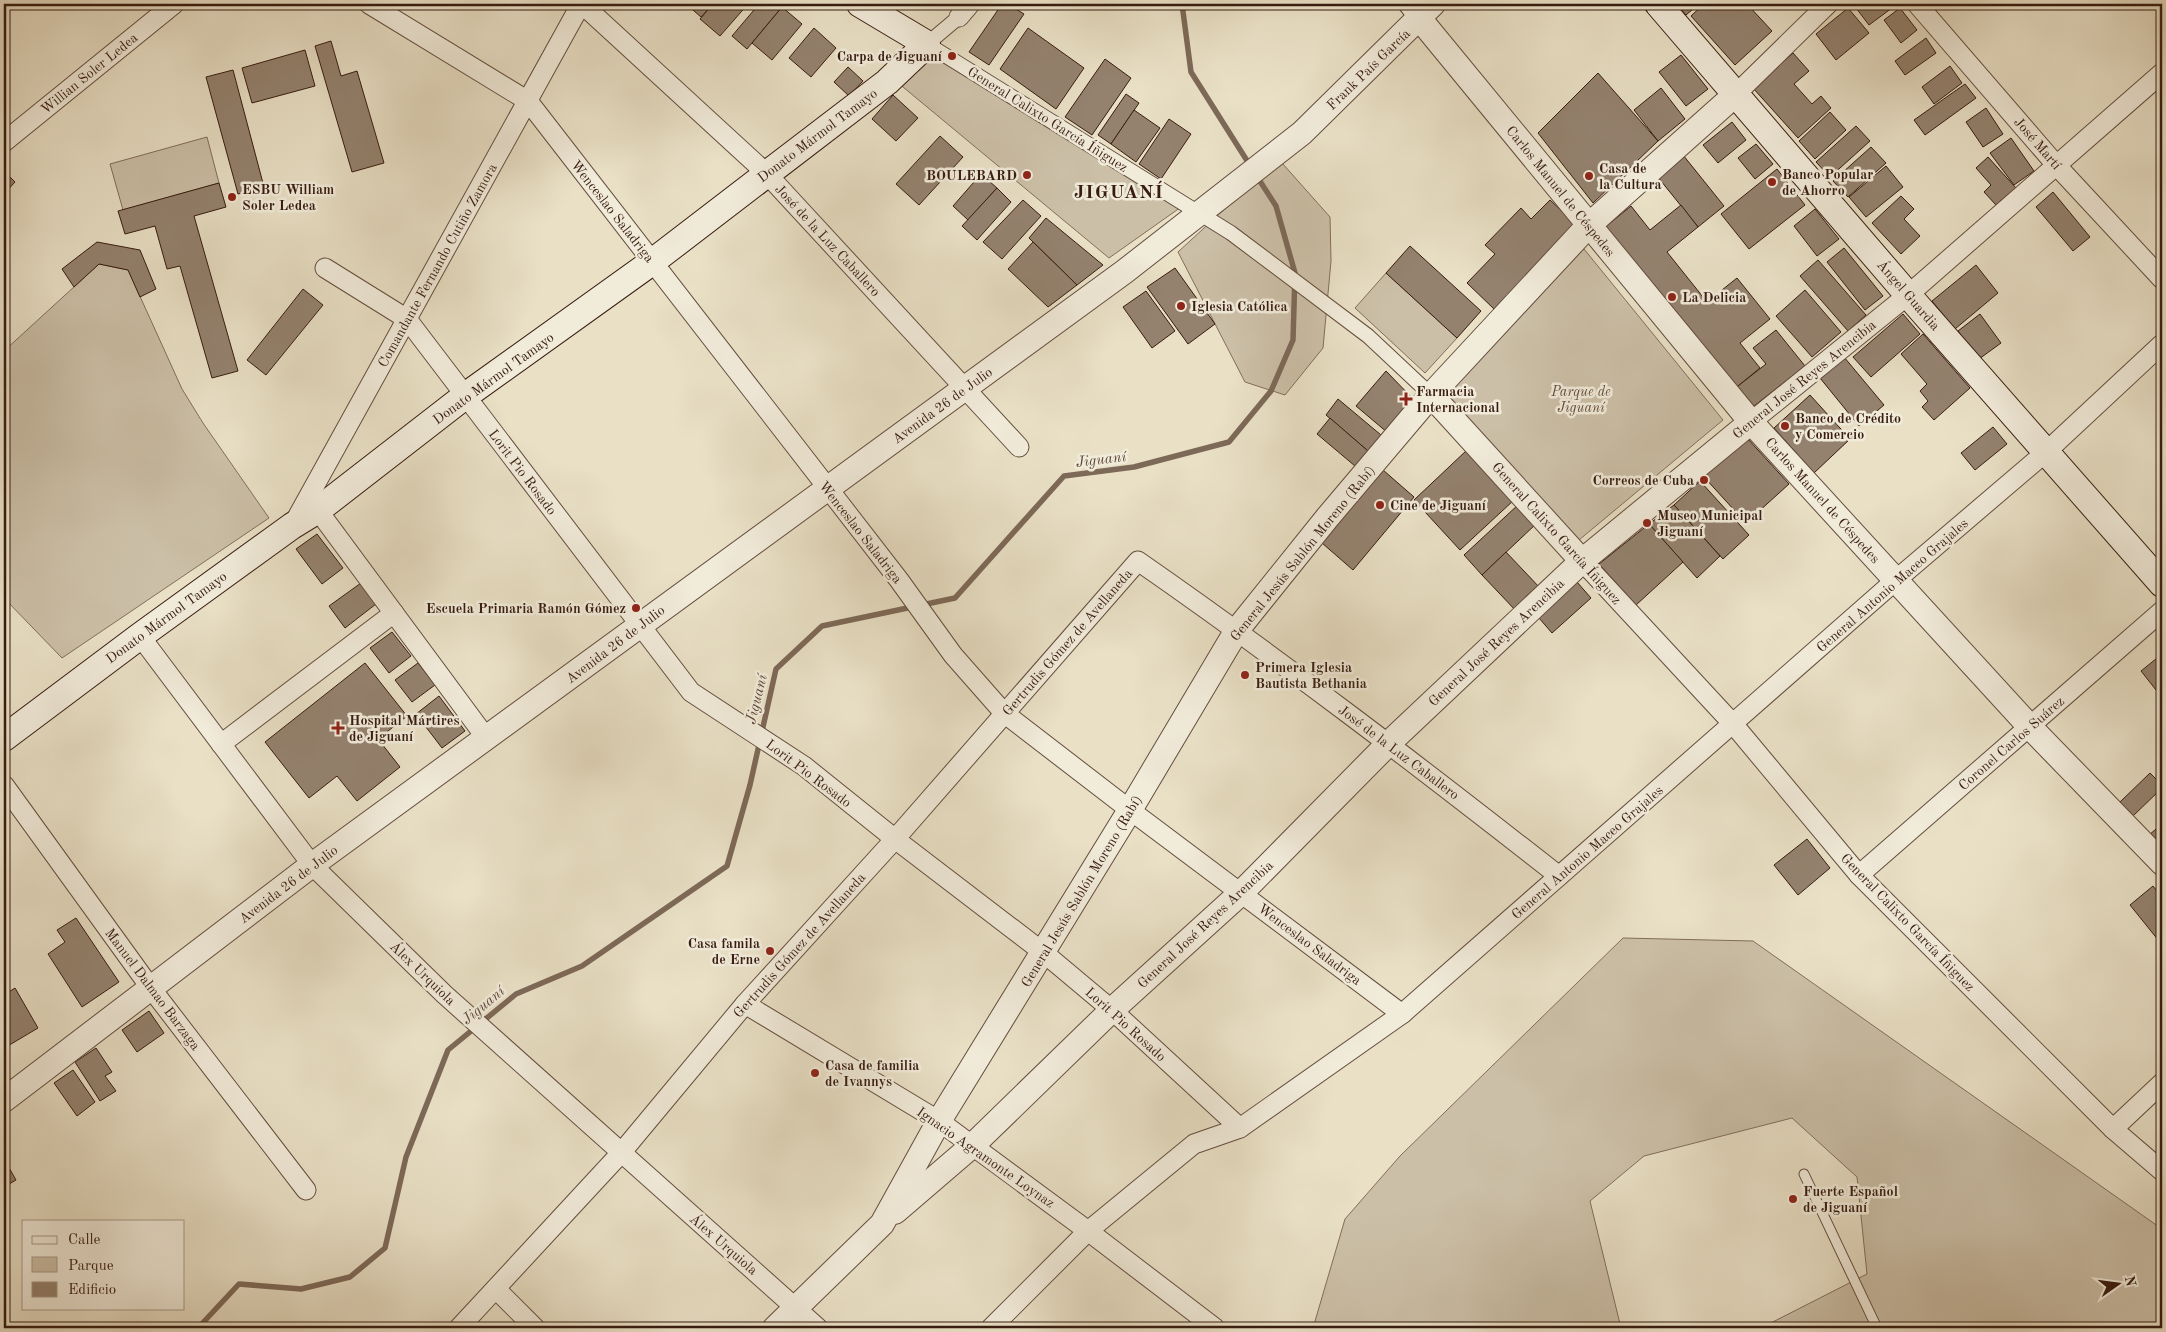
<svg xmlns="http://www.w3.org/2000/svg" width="2166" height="1332" font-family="'Old Standard TT',serif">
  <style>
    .green { fill: #cbbfa7; stroke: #816e5c }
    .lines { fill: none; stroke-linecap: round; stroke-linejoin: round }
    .stream { stroke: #7d6958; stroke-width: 5.5 }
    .building { fill: #94826f; stroke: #371c10 }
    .service-casing { stroke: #644d3e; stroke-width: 11 }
    .pedestrian-casing { stroke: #644d3e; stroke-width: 16 }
    .minor-casing { stroke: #644d3e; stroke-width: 21 }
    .tertiary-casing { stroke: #644d3e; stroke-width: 26 }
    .secondary-casing { stroke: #371c10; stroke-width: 28 }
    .service { stroke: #f1ebda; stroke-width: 9 }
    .pedestrian { stroke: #f1ebda; stroke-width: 14 }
    .minor { stroke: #f1ebda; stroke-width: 19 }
    .tertiary { stroke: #f1ebda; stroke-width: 24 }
    .secondary { stroke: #f1ebda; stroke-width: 26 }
    .poi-dot { fill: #8f2418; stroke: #f1ebda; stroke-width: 2 }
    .labels { text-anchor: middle; stroke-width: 5; stroke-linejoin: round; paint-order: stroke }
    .poi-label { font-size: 14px; font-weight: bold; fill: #371c10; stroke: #f1ebda; text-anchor: start }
    .street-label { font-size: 14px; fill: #371c10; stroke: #f1ebda }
    .park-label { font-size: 14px; font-style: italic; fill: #634d3d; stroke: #f1ebda }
    .water-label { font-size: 15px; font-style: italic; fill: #60493a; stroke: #f1ebda }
    .district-label { font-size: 19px; font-weight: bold; letter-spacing: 1px; fill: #371c10; stroke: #f1ebda }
  </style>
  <rect width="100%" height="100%" fill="#e9e0c6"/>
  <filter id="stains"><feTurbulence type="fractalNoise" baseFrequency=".004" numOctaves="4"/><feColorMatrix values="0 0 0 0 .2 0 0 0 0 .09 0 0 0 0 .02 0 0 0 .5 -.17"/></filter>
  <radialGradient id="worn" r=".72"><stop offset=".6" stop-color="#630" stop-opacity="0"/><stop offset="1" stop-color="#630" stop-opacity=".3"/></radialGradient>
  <g class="green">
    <path d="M933,57L1184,205L1109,258L897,82Z"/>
    <path d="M207,137L219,183L123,210L110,164Z"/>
    <path d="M1282,163L1330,217L1331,261L1323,348L1285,395L1245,382L1178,252L1241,194Z"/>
    <path d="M1584,249L1723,420L1579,540L1444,392Z"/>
    <path d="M99,264L128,270L182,389L203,423L269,518L62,658L4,598V351Z"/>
    <path d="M1386,273L1457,338L1425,373L1355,308Z"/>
    <path d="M1623,938L1753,941L2162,1229V1328H1761L1867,1274L1857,1177L1792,1118L1644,1156L1590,1201L1621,1328H1313L1345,1219L1400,1156Z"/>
  </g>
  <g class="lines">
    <g class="stream">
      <path d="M1182,4L1191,72L1251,167"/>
      <path d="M198,1328L239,1284L301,1289L350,1277L385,1248L406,1157L448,1050L516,994L582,966L727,866L750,785L776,669L822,626L955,598L1064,476L1134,467L1229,442L1271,391L1293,340L1295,273L1276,206L1256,175"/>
    </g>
  </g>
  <g class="building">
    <path d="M686,4H713L701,17Z"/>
    <path d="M713,4H748L720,36L700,19Z"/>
    <path d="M759,4H778L782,7L747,49L732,36Z"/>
    <path d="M1002,4H1008L1024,14L989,65L969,52Z"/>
    <path d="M1676,4H1699L1686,15Z"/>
    <path d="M1704,4H1747L1772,31L1735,65L1691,16Z"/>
    <path d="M1853,4H1895L1896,5L1869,25Z"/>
    <path d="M782,7L802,24L772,60L752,43Z"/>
    <path d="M1848,8L1869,33L1836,60L1816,34Z"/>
    <path d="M1900,8L1917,30L1901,43L1884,20Z"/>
    <path d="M814,28L836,48L811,77L789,58Z"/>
    <path d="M1028,28L1084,68L1056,109L1000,69Z"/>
    <path d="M1926,38L1936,53L1905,75L1895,61Z"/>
    <path d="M331,41L341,76L357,71L384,163L352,172L315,46Z"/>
    <path d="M305,50L315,86L252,103L242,68Z"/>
    <path d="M1793,53L1809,71L1794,84L1812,104L1821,96L1831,108L1798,138L1753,88Z"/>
    <path d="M1681,55L1708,89L1686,106L1659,72Z"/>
    <path d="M1105,59L1131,78L1092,135L1065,117Z"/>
    <path d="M1950,66L1962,83L1934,104L1922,87Z"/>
    <path d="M848,67L863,81L849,96L834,82Z"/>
    <path d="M233,70L264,187L238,194L206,77Z"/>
    <path d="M1598,73L1658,141L1593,203L1538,133Z"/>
    <path d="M1965,84L1976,98L1925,135L1914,120Z"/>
    <path d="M1661,88L1685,119L1658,141L1634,110Z"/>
    <path d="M1126,94L1139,103L1111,144L1098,135Z"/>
    <path d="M893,95L918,118L896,141L872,119Z"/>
    <path d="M1986,108L2003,134L1983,147L1966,122Z"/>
    <path d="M1134,110L1160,128L1136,162L1111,144Z"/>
    <path d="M1830,112L1846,130L1815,159L1799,141Z"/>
    <path d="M1169,119L1191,134L1161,179L1139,164Z"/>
    <path d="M1732,122L1746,140L1718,163L1703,145Z"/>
    <path d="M1856,126L1870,141L1830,177L1816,162Z"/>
    <path d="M940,136L963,157L919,205L896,184Z"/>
    <path d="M2011,138L2034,171L2014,185L1990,153Z"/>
    <path d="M1756,144L1773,164L1755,179L1738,158Z"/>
    <path d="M1871,147L1886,163L1848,197L1833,181Z"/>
    <path d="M1683,155L1724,206L1698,227L1657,176Z"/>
    <path d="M1988,157L2016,188L1996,205L1984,192L1991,185L1976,168Z"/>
    <path d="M1886,166L1903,187L1866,217L1849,197Z"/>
    <path d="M1777,169L1805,205L1749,249L1721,214Z"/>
    <path d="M4,171L15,182L4,194Z"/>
    <path d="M981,174L997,188L968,220L953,206Z"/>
    <path d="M219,183L226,207L194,216L238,371L212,378L180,266L167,269L155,226L125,234L118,211Z"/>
    <path d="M997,188L1011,202L977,240L962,226Z"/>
    <path d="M2053,192L2090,237L2073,251L2036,207Z"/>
    <path d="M1901,196L1914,209L1904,219L1920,236L1901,254L1872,223Z"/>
    <path d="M1023,200L1041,216L1002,259L983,242Z"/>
    <path d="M1550,200L1576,224L1494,309L1467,283L1495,254L1485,245L1521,208L1531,219Z"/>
    <path d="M1681,205L1698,227L1667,252L1707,302L1737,278L1770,319L1740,343L1760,368L1733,390L1604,228L1631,206L1650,230Z"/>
    <path d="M1815,209L1839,239L1817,256L1794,226Z"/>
    <path d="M1046,218L1103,265L1077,285L1029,238Z"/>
    <path d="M97,242L140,250L156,289L140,297L128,270L99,264L74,287L62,269Z"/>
    <path d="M1033,242L1077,285L1048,307L1008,269Z"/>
    <path d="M1410,246L1481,311L1457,338L1386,273Z"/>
    <path d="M1844,248L1883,296L1865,310L1827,262Z"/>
    <path d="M1818,260L1866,315L1848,331L1800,276Z"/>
    <path d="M1976,265L1998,293L1955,329L1932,301Z"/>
    <path d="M1175,268L1215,324L1188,344L1147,287Z"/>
    <path d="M303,289L323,305L266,375L247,360Z"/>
    <path d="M1805,290L1841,332L1812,357L1776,316Z"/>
    <path d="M1146,291L1175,331L1152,348L1123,307Z"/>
    <path d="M1903,314L1920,334L1871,377L1853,357Z"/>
    <path d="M1980,314L2001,343L1979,359L1958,331Z"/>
    <path d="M1776,330L1805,366L1749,410L1733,390L1766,364L1753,348Z"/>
    <path d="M1923,334L1970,388L1934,420L1922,407L1928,401L1920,391L1927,384L1901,354Z"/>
    <path d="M1844,357L1884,405L1859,426L1820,378Z"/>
    <path d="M1386,371L1416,402L1388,433L1356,406Z"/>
    <path d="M1810,395L1850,439L1814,473L1774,428Z"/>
    <path d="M1338,399L1381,435L1368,451L1326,415Z"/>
    <path d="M1330,418L1368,451L1355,466L1317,434Z"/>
    <path d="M1993,427L2007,444L1975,470L1961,453Z"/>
    <path d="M1747,438L1789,484L1746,523L1704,477Z"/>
    <path d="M1467,450L1514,500L1460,550L1414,500Z"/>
    <path d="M1383,470L1414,497L1353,570L1322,543Z"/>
    <path d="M1700,481L1749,535L1723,559L1674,505Z"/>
    <path d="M1519,504L1537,523L1482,575L1464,555Z"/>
    <path d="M1674,505L1720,556L1697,578L1649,524Z"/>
    <path d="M1649,524L1683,562L1636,605L1599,564Z"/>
    <path d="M317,534L343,568L322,584L296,549Z"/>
    <path d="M1506,552L1541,589L1517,612L1482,575Z"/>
    <path d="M1577,582L1591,598L1552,633L1539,618Z"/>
    <path d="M361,583L376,604L345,628L329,606Z"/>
    <path d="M392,632L411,656L389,673L370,648Z"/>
    <path d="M2162,654V685L2156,690L2141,671Z"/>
    <path d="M365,663L407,716L378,739L400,767L357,801L337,776L309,798L265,742Z"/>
    <path d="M418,663L435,685L412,702L395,680Z"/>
    <path d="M439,696L465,731L442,748L416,714Z"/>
    <path d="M2150,773L2162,785V788L2133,816L2120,802Z"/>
    <path d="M2162,824V851L2149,835Z"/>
    <path d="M1807,839L1830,868L1798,895L1774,865Z"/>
    <path d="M2153,886L2162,898V939L2159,941L2130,905Z"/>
    <path d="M76,918L119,982L82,1007L48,954L65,942L57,930Z"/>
    <path d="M15,988L38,1028L6,1047L4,1044V995Z"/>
    <path d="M149,1011L164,1033L137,1052L122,1030Z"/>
    <path d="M96,1048L112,1072L105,1076L116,1091L100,1101L75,1062Z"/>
    <path d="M73,1070L95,1102L77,1116L54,1083Z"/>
    <path d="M4,1159L16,1180L4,1187Z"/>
  </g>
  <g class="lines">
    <g class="service-casing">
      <path id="service" d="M1804,1174L1877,1328"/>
    </g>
    <g class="pedestrian-casing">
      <path id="pedestrian" d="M959,17L927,44L1231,233L1368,336L1431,395"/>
    </g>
    <g class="minor-casing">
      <g id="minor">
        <path d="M369,4L528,101L899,580L953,655L1004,713L1130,810L1402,1014"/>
        <path d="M582,4L766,173L1019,447"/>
        <path d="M1408,4L1419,18"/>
        <path d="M1917,4L2057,166L2162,279"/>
        <path d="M959,17L970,4"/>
        <path d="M1736,94L1828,4"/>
        <path d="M4,142L174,4"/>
        <path d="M325,268L407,319L691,692L804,766L895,839L1044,953L1112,1010L1240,1128"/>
        <path d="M1751,422L1908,295L2162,73"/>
        <path d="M311,501L487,739"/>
        <path d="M294,523L581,4"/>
        <path d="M1582,561L1734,725L1859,875L2113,1129L2162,1171"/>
        <path d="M140,636L312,865L444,994L818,1328"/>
        <path d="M221,744L394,613"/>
        <path d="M4,785L150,987L306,1190"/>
        <path d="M1859,875L2162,611"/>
        <path d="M745,1004L939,1121L1088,1231L1215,1328"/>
        <path d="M2113,1129L2162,1083"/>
        <path d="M496,1289L535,1328"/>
        <path d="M459,1328L621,1153L745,1004L895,839L1138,561C1282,661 1421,768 1559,876"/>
        <path d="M991,1328L1088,1231L1194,1144L1240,1128L1402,1014L1896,580L2046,452L2162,344"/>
      </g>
    </g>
    <g class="tertiary-casing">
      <g id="tertiary">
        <path d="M1419,18L1751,422L2030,727L2162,863"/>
        <path d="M1431,395L1582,561"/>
        <path d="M4,1100L312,865L1124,272L1302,133L1433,4"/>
        <path d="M895,1212L973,1145L1112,1010L1242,892L1389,743L1582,561L1751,422"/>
        <path d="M775,1328L882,1224L939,1121L1130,810L1237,630L1327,518L1431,395L1588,226L1736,94"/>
      </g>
    </g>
    <g class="secondary-casing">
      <g id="secondary">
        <path d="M1658,4L1908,295L2162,584"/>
        <path d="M4,738L140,636L292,526L318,510L465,396L652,262L887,82L927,44L860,4"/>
      </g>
    </g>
    <use href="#service" class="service"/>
    <use href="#pedestrian" class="pedestrian"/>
    <use href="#minor" class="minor"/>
    <use href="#tertiary" class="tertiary"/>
    <use href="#secondary" class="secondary"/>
  </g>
  <g class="poi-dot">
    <circle cx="952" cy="56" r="5"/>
    <circle cx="1027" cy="175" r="5"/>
    <circle cx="1589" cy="176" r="5"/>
    <circle cx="1772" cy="182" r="5"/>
    <circle cx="232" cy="197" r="5"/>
    <circle cx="1672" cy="297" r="5"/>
    <circle cx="1181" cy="306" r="5"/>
    <path d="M1403.5 391.5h5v5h5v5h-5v5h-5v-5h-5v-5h5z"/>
    <circle cx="1785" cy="426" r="5"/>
    <circle cx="1704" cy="480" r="5"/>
    <circle cx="1380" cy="505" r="5"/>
    <circle cx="1647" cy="523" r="5"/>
    <circle cx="636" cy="608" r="5"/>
    <circle cx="1245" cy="675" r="5"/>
    <path d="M335.5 720.5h5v5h5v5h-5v5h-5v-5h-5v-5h5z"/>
    <circle cx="770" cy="951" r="5"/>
    <circle cx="815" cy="1073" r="5"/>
    <circle cx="1793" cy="1199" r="5"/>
  </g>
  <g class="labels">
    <g class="poi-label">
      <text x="942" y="61" text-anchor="end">Carpa de Jiguaní</text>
      <text x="1599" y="173">Casa de<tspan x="1599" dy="16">la Cultura</tspan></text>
      <text x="1782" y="179">Banco Popular<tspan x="1782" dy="16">de Ahorro</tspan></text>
      <text x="1017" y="180" text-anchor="end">BOULEBARD</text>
      <text x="242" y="194">ESBU William<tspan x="242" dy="16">Soler Ledea</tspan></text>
      <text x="1682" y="302">La Delicia</text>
      <text x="1191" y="311">Iglesia Católica</text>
      <text x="1416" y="396">Farmacia<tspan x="1416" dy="16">Internacional</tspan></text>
      <text x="1795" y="423">Banco de Crédito<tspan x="1795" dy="16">y Comercio</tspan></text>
      <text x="1694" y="485" text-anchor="end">Correos de Cuba</text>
      <text x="1390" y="510">Cine de Jiguaní</text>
      <text x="1657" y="520">Museo Municipal<tspan x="1657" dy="16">Jiguaní</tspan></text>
      <text x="626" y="613" text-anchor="end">Escuela Primaria Ramón Gómez</text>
      <text x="1255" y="672">Primera Iglesia<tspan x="1255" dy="16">Bautista Bethania</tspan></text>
      <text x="349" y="725">Hospital Mártires<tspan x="349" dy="16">de Jiguaní</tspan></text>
      <text x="760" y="948" text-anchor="end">Casa famila<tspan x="760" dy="16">de Erne</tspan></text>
      <text x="825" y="1070">Casa de familia<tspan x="825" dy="16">de Ivannys</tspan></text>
      <text x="1803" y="1196">Fuerte Español<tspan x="1803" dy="16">de Jiguaní</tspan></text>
    </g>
    <g class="street-label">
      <text transform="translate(1368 69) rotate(-44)" y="5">Frank País García</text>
      <text transform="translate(89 73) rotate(-39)" y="5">Willian Soler Ledea</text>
      <text transform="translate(1048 119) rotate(32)" y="5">General Calixto García Íñiguez</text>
      <text transform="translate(817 135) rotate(-37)" y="5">Donato Mármol Tamayo</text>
      <text transform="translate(2038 143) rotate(49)" y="5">José Martí</text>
      <text transform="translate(1561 191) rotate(51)" y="5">Carlos Manuel de Céspedes</text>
      <text transform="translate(613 211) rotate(52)" y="5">Wenceslao Saladriga</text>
      <text transform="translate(828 240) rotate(47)" y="5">José de la Luz Caballero</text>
      <text transform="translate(437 265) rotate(-61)" y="5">Comandante Fernando Cutiño Zamora</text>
      <text transform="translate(1909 295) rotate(49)" y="5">Ángel Guardia</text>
      <text transform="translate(493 378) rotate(-36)" y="5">Donato Mármol Tamayo</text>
      <text transform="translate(1804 379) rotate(-39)" y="5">General José Reyes Arencibia</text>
      <text transform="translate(942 405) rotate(-36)" y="5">Avenida 26 de Julio</text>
      <text transform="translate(523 472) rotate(53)" y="5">Lorit Pio Rosado</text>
      <text transform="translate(1823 500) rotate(48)" y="5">Carlos Manuel de Céspedes</text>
      <text transform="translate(861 532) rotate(52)" y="5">Wenceslao Saladriga</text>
      <text transform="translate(1557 533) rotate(48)" y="5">General Calixto García Íñiguez</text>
      <text transform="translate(1302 553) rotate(-51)" y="5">General Jesús Sablón Moreno (Rabí)</text>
      <text transform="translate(1892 585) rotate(-41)" y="5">General Antonio Maceo Grajales</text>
      <text transform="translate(166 617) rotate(-36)" y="5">Donato Mármol Tamayo</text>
      <text transform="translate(1067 642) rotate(-49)" y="5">Gertrudis Gómez de Avellaneda</text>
      <text transform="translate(1496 642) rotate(-43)" y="5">General José Reyes Arencibia</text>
      <text transform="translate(615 644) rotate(-37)" y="5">Avenida 26 de Julio</text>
      <text transform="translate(2011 743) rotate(-41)" y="5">Coronel Carlos Suárez</text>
      <text transform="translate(1399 752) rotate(37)" y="5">José de la Luz Caballero</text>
      <text transform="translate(809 773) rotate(37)" y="5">Lorit Pio Rosado</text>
      <text transform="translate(1587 852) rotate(-41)" y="5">General Antonio Maceo Grajales</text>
      <text transform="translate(288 884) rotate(-37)" y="5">Avenida 26 de Julio</text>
      <text transform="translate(1081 891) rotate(-59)" y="5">General Jesús Sablón Moreno (Rabí)</text>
      <text transform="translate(1908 922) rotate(46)" y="5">General Calixto García Íñiguez</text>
      <text transform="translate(1205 924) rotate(-43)" y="5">General José Reyes Arencibia</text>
      <text transform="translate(1310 944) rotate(37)" y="5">Wenceslao Saladriga</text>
      <text transform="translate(799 945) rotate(-48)" y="5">Gertrudis Gómez de Avellaneda</text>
      <text transform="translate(423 973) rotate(44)" y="5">Álex Urquiola</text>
      <text transform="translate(153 989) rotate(53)" y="5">Manuel Dalmao Barzaga</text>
      <text transform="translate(1126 1024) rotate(42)" y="5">Lorit Pio Rosado</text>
      <text transform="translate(986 1157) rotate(35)" y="5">Ignacio Agramonte Loynaz</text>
      <text transform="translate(724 1244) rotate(41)" y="5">Álex Urquiola</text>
    </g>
    <g class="park-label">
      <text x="1581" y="396">Parque de<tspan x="1581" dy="16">Jiguaní</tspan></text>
    </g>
    <g class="water-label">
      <text transform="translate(1101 459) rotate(-7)" y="5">Jiguaní</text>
      <text transform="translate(756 699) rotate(-76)" y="5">Jiguaní</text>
      <text transform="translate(483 1005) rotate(-40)" y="5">Jiguaní</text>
    </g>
    <g class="district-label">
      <text x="1119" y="198">JIGUANÍ</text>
    </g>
  </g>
  <rect width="2166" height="1332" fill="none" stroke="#e9e0c6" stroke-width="20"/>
  <rect x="5" y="5" width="2156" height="1322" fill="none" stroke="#371c10" stroke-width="2.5"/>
  <rect x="10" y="10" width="2146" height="1312" fill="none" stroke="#371c10"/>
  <rect x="22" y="1220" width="162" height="90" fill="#f1ebda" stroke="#a79889"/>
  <rect x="32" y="1236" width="25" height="8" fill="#f1ebda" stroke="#a79889"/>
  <text x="68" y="1244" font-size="15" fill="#371c10">Calle</text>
  <rect x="32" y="1257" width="25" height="15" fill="#cbbfa7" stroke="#a79889"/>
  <text x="68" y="1270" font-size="15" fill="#371c10">Parque</text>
  <rect x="32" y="1282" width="25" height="15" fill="#94826f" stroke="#a79889"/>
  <text x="68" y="1294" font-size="15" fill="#371c10">Edificio</text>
  <g transform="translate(2118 1284) rotate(76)" stroke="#f1ebda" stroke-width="4" paint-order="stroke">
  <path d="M0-4L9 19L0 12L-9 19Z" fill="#371c10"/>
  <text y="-8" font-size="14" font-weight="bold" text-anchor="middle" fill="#371c10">N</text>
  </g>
  <rect width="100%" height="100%" filter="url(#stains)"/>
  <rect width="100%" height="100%" fill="url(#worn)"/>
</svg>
